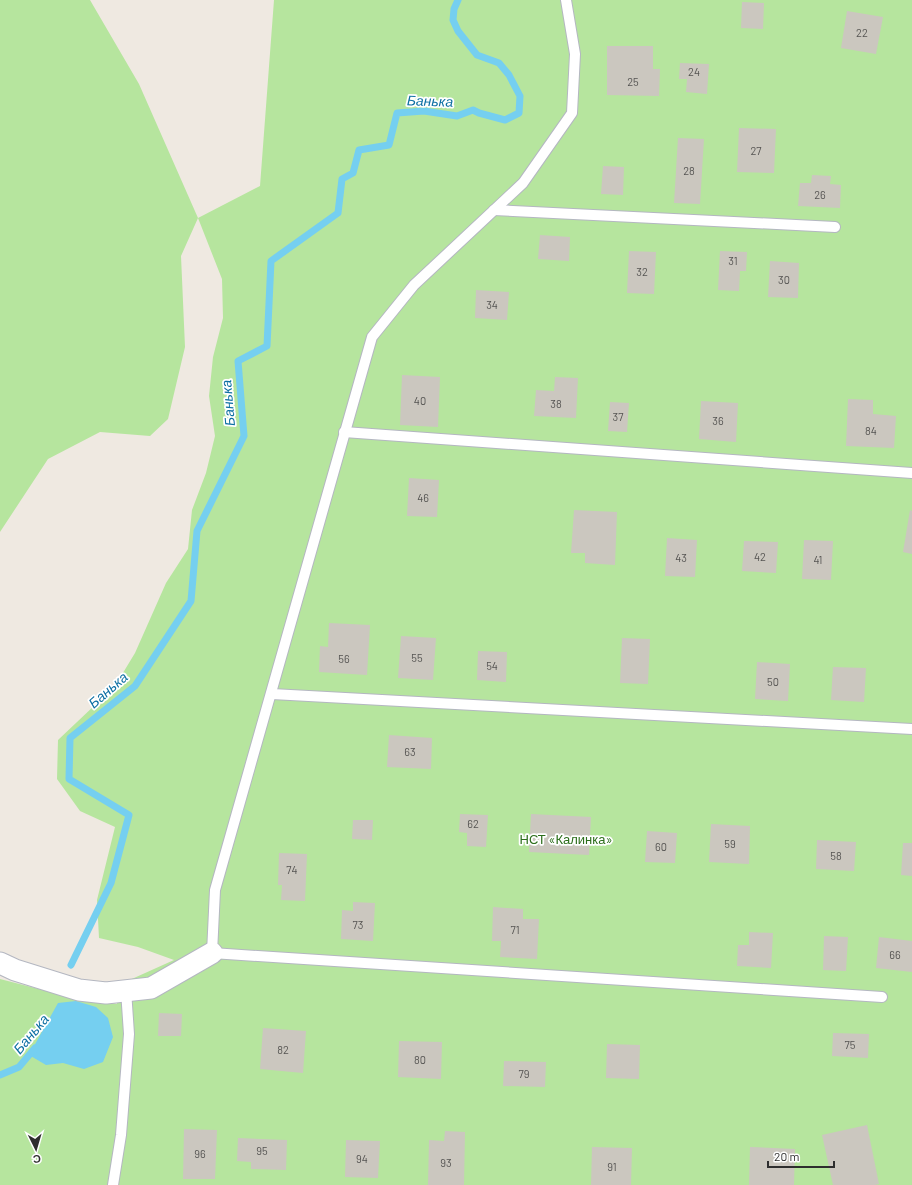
<svg xmlns="http://www.w3.org/2000/svg" width="912" height="1185" font-family="Barlow,sans-serif">
  <style>
    .green { fill: #b6e59e }
    .water { fill: #75cff0 }
    .lines { fill: none; stroke-linecap: round; stroke-linejoin: round }
    .stream { stroke: #75cff0; stroke-width: 7 }
    .building { fill: #cbc7bf }
    .lane-casing { stroke: #b4b7c1; stroke-width: 12 }
    .street-casing { stroke: #b4b7c1; stroke-width: 23 }
    .lane { stroke: #fff; stroke-width: 10 }
    .street { stroke: #fff; stroke-width: 21 }
    .labels { text-anchor: middle; stroke-width: 3.5; stroke-linejoin: round; paint-order: stroke }
    .number-label { font-size: 11px; fill: #555452 }
    .park-label { font-size: 13px; fill: #2c6e1b; stroke: #fff }
    .water-label { font-size: 14px; font-style: italic; fill: #0d6fa3; stroke: #fff }
  </style>
  <rect width="100%" height="100%" fill="#efe9e1"/>
  <path class="green" d="M0,0H90L139,84L198,218L260,186L274,0H912V1185H0V979L70,997L117,1004L114,987L174,960L138,947L99,938L97,900L115,827L80,811L57,779L58,740L115,686L135,653L166,583L188,549L192,510L206,473L215,436L209,396L213,357L223,318L222,279L198,218L181,256L185,347L168,419L150,436L100,432L48,459L0,532Z"/>
  <path class="water" d="M76,1001L96,1007L108,1018L113,1037L103,1062L84,1069L63,1063L46,1065L29,1055L58,1003Z"/>
  <g class="lines">
    <g class="stream">
      <path d="M71,965L111,883L129,815L69,779L70,738L135,686L191,601L197,531L244,436L238,361L267,346L271,261L338,213L342,179L353,173L359,150L389,145L397,113L424,111L457,116L473,110L479,113L505,120L519,113L520,96L509,75L499,63L477,55L458,31L453,20L454,9L458,0"/>
      <path d="M0,1075L19,1067L35,1048"/>
    </g>
  </g>
  <g class="building">
    <path d="M742,2L764,3L763,29L741,28Z"/>
    <path d="M847,11L883,17L876,54L841,48Z"/>
    <path d="M607,46H653V69H660L659,96L607,95Z"/>
    <path d="M680,63L709,64L707,94L686,92L687,79H679Z"/>
    <path d="M739,128L776,129L774,173L737,172Z"/>
    <path d="M678,138L704,139L700,204L674,203Z"/>
    <path d="M603,166L624,167L623,195L601,194Z"/>
    <path d="M812,175L831,176L830,184L841,185L840,208L798,206L800,183H811Z"/>
    <path d="M540,235L570,237L569,261L538,259Z"/>
    <path d="M629,251L656,252L654,294L627,293Z"/>
    <path d="M720,251L747,252L746,271H740L739,291L718,290Z"/>
    <path d="M770,261L799,263L798,298L768,297Z"/>
    <path d="M476,290L509,292L507,320L475,318Z"/>
    <path d="M402,375L440,377L438,427L400,425Z"/>
    <path d="M555,377L578,378L576,418L534,416L536,390L554,391Z"/>
    <path d="M848,399L873,400V414L896,416L894,448L846,446Z"/>
    <path d="M701,401L738,403L736,442L699,439Z"/>
    <path d="M610,402L629,403L627,432L608,431Z"/>
    <path d="M409,478L439,480L437,517L407,516Z"/>
    <path d="M574,510L617,512L615,565L585,563V553H571Z"/>
    <path d="M910,510L912,511V554L903,552Z"/>
    <path d="M667,538L697,540L695,577L665,576Z"/>
    <path d="M804,540L833,541L831,580L802,579Z"/>
    <path d="M744,541L778,542L776,573L742,571Z"/>
    <path d="M329,623L370,625L367,675L319,672L320,646L328,647Z"/>
    <path d="M401,636L436,638L433,680L398,678Z"/>
    <path d="M622,638L650,639L648,684L620,683Z"/>
    <path d="M478,651L507,652L506,682L477,680Z"/>
    <path d="M757,662L790,664L788,701L755,699Z"/>
    <path d="M833,667L866,668L864,702L831,700Z"/>
    <path d="M389,735L432,738L431,769L387,767Z"/>
    <path d="M460,814L488,815L486,847L467,846V833L459,832Z"/>
    <path d="M531,814L591,817L589,855L529,852Z"/>
    <path d="M353,820H373L372,840L352,839Z"/>
    <path d="M711,824L750,826L749,864L709,862Z"/>
    <path d="M647,831L677,833L675,863L645,862Z"/>
    <path d="M817,840L856,842L854,871L816,869Z"/>
    <path d="M903,843H912V876L901,875Z"/>
    <path d="M279,853L307,854L305,901L281,900L282,885H278Z"/>
    <path d="M353,902L375,903L373,941L341,939L342,910L353,911Z"/>
    <path d="M493,907L523,909V919H539L537,959L500,957L501,941H492Z"/>
    <path d="M749,932L773,933L771,968L737,966L738,945H749Z"/>
    <path d="M824,936L848,937L846,971L823,970Z"/>
    <path d="M879,937L912,941V972L876,968Z"/>
    <path d="M159,1013L182,1014L181,1036H158Z"/>
    <path d="M263,1028L306,1031L303,1073L260,1069Z"/>
    <path d="M833,1033L869,1034L868,1058L832,1056Z"/>
    <path d="M399,1041L442,1042L441,1079L398,1077Z"/>
    <path d="M607,1044L640,1045L639,1079L606,1078Z"/>
    <path d="M504,1061L546,1062L545,1087L503,1086Z"/>
    <path d="M867,1125L879,1184L875,1185H833L822,1135Z"/>
    <path d="M184,1129L217,1130L215,1179H183Z"/>
    <path d="M445,1131L465,1132L464,1185H428L429,1140L444,1141Z"/>
    <path d="M238,1138L287,1140L286,1170L251,1169V1162L237,1161Z"/>
    <path d="M346,1140L380,1141L378,1178L345,1177Z"/>
    <path d="M592,1147L632,1148L631,1185H591Z"/>
    <path d="M750,1147L795,1149L794,1185H749Z"/>
  </g>
  <g class="lines">
    <g class="lane-casing">
      <g id="lane">
        <path d="M566,0L575,54L572,113L523,183L414,285L372,337L215,890L212,953L882,997"/>
        <path d="M494,210L835,227"/>
        <path d="M344,432L912,473"/>
        <path d="M272,694L912,729"/>
        <path d="M113,1185L121,1135L129,1034L126,990"/>
      </g>
    </g>
    <g class="street-casing">
      <path id="street" d="M0,963L15,970L79,990L106,993L151,988L212,953"/>
    </g>
    <use href="#lane" class="lane"/>
    <use href="#street" class="street"/>
  </g>
  <g class="labels">
    <g class="number-label">
      <text x="862" y="37">22</text>
      <text x="694" y="76">24</text>
      <text x="633" y="86">25</text>
      <text x="756" y="155">27</text>
      <text x="689" y="175">28</text>
      <text x="820" y="199">26</text>
      <text x="733" y="265">31</text>
      <text x="642" y="276">32</text>
      <text x="784" y="284">30</text>
      <text x="492" y="309">34</text>
      <text x="420" y="405">40</text>
      <text x="556" y="408">38</text>
      <text x="618" y="421">37</text>
      <text x="718" y="425">36</text>
      <text x="871" y="435">84</text>
      <text x="423" y="502">46</text>
      <text x="760" y="561">42</text>
      <text x="681" y="562">43</text>
      <text x="818" y="564">41</text>
      <text x="417" y="662">55</text>
      <text x="344" y="663">56</text>
      <text x="492" y="670">54</text>
      <text x="773" y="686">50</text>
      <text x="410" y="756">63</text>
      <text x="473" y="828">62</text>
      <text x="730" y="848">59</text>
      <text x="661" y="851">60</text>
      <text x="836" y="860">58</text>
      <text x="292" y="874">74</text>
      <text x="358" y="929">73</text>
      <text x="515" y="934">71</text>
      <text x="895" y="959">66</text>
      <text x="850" y="1049">75</text>
      <text x="283" y="1054">82</text>
      <text x="420" y="1064">80</text>
      <text x="524" y="1078">79</text>
      <text x="262" y="1155">95</text>
      <text x="200" y="1158">96</text>
      <text x="362" y="1163">94</text>
      <text x="446" y="1167">93</text>
      <text x="612" y="1171">91</text>
    </g>
    <g class="park-label">
      <text x="566" y="844">НСТ «Калинка»</text>
    </g>
    <g class="water-label">
      <text transform="translate(430 101) rotate(2)" y="5">Банька</text>
      <text transform="translate(228 403) rotate(-95)" y="5">Банька</text>
      <text transform="translate(108 690) rotate(-41)" y="5">Банька</text>
      <text transform="translate(31 1034) rotate(-50)" y="5">Банька</text>
    </g>
  </g>
  <g transform="translate(36 1149) rotate(175)" stroke="#ffffff" stroke-width="3" paint-order="stroke">
  <path d="M0-3L7 15L0 10L-7 15Z" fill="#2e2e2e"/>
  <text y="-6" font-size="11" font-weight="bold" text-anchor="middle" fill="#2e2e2e">С</text>
  </g>
  <path d="M768 1161v6h66v-6" fill="none" stroke="#2e2e2e" stroke-width="2"/>
  <text x="774" y="1161" font-size="12" fill="#2e2e2e" stroke="#ffffff" stroke-width="3" paint-order="stroke">20 m</text>
</svg>
